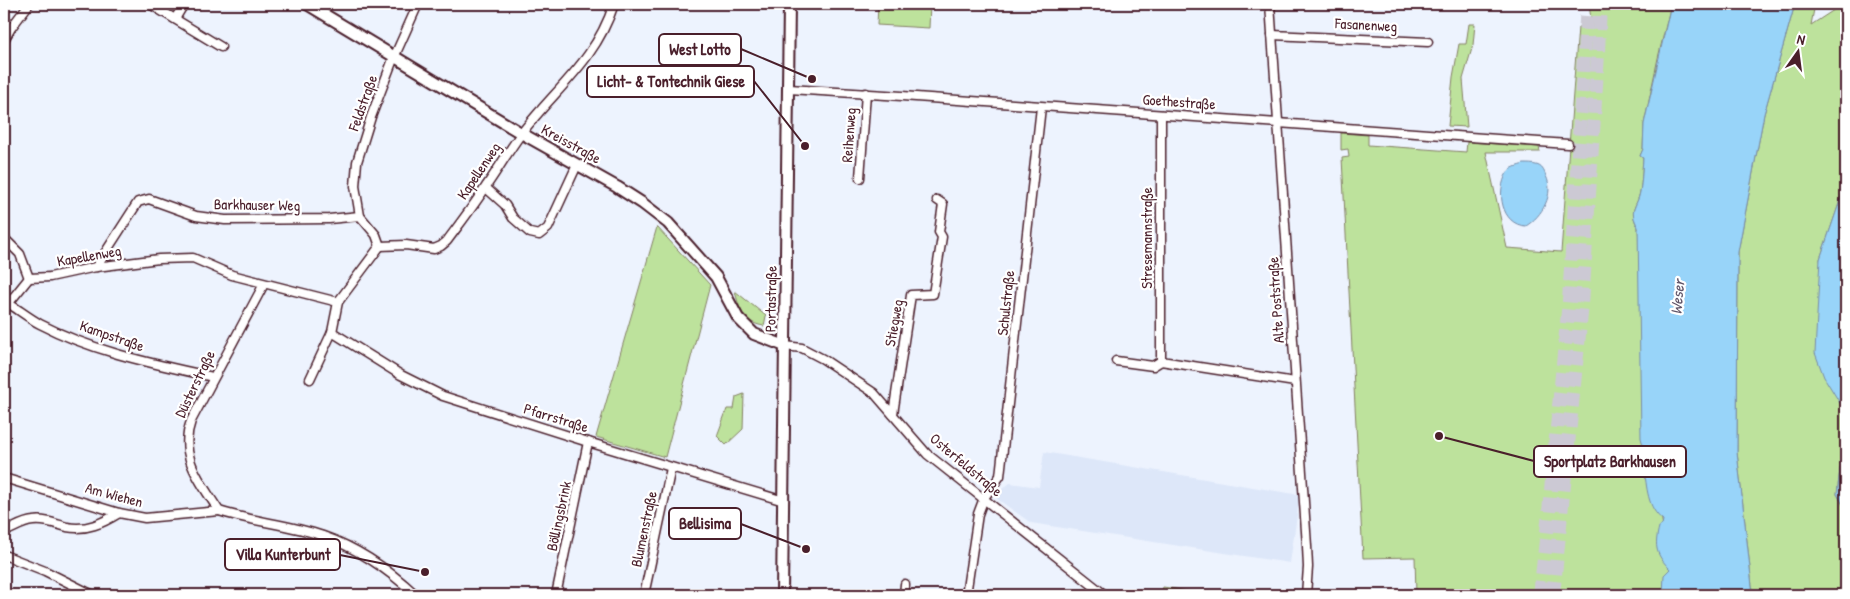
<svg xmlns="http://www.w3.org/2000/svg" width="1850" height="599" font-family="'Patrick Hand',sans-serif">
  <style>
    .built { fill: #dde7f9 }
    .green { fill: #bde29c; stroke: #848064 }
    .water { fill: #98d4f9; stroke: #798ca7 }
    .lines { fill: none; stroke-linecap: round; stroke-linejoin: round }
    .highway-tunnel { stroke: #ccc9d4; stroke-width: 14; stroke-dasharray: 14 7; stroke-linecap: butt }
    .street-casing { stroke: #4a1f2b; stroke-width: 11 }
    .secondary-casing { stroke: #4a1f2b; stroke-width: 14 }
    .street { stroke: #fff; stroke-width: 8 }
    .secondary { stroke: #fff; stroke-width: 10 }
    .labels { text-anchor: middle; stroke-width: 4.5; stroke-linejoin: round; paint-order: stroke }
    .street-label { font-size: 15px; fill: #4a1f2b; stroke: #fff }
    .water-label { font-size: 16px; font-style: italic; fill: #615569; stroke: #fff }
    .leader { fill: none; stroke: #4a1f2b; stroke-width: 2 }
    .callout-dot { fill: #4a1f2b; stroke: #fff; stroke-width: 2 }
    .callout { fill: #fff; stroke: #4a1f2b; stroke-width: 2 }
    .callout-label { font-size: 16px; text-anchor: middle; font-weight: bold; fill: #4a1f2b }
  </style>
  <rect width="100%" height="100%" fill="#edf3fe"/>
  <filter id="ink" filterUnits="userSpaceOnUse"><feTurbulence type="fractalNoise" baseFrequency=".02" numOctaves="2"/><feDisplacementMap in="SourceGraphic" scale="10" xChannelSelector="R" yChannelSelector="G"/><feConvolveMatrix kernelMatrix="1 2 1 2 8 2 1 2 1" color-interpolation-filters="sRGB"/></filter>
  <g filter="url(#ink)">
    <path class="built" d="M1044,452L1300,495L1290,563L1031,523L993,496L1010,483L1039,487Z"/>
    <g class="green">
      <path d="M878,4H930L929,28L877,25Z"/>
      <path d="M1589,4H1671L1658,58L1644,124L1643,149L1640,156L1643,158C1642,169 1642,181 1640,192C1637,207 1628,210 1638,227L1653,466L1670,569L1663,594L1665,595H1416L1415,557L1363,558L1342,158L1349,157L1348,149L1341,150V133L1368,135V145L1466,152L1467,142L1539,147L1540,152H1486L1507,248L1561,252L1578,27H1592Z"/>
      <path d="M1795,4H1815L1811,25L1843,4H1846V177L1844,189L1820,259L1840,400L1846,413V454L1841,462L1837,494L1846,510V595H1753L1737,452L1738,252L1764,114Z"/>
      <path d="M1469,24H1475L1473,45L1463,79L1467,127L1448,126L1453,77L1459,44H1466Z"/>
      <path d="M657,227L710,285L665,457L596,437Z"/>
      <path d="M735,291L766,316L764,326C743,323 739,308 735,291Z"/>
      <path d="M744,394L743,429L726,445L717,436L727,409H734L736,397Z"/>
      <path d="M1163,587L1213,595H1161Z"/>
    </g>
    <g class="water">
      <path d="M1671,4H1795L1764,114L1738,252L1737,452L1753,595H1665L1663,594L1664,575L1670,569C1656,555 1654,547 1659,527L1662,525L1663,520C1647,508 1647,487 1644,468L1652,466L1647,459L1641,438L1638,227C1628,209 1637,208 1640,192C1642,181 1642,169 1643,158L1640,156L1643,149L1644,124Z"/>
      <path d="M1524,164C1528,164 1533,164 1536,165C1542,166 1544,171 1546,176C1555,194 1542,216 1526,226C1501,225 1496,191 1507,173C1511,167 1518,166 1524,164Z"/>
      <path d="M1846,178V413L1824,377L1815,353L1820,259L1844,189Z"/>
      <path d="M1846,454V510L1837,494L1841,462Z"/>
    </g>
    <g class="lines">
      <g class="highway-tunnel">
        <path d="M1540,595L1548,522L1569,301L1587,4"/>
        <path d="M1553,595L1582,304L1598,54L1600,4"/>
      </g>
      <g class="street-casing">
        <g id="street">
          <path d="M150,4L221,47"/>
          <path d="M1270,4L1307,546L1308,567L1306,595"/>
          <path d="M175,19L184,4"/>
          <path d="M1272,35L1428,42"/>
          <path d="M4,40L11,28L29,4"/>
          <path d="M789,89L902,96L1568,144"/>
          <path d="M1161,115V361L1295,382"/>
          <path d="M860,178L866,93"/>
          <path d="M486,188L505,205L513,218L530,233L539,235L548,228L577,165"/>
          <path d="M360,216L355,186L357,162L371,117L392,62L418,4"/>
          <path d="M4,238L20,254L29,278"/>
          <path d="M380,246L406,245L434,249L441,246L447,241C461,222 475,204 487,185C499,168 509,150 521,134C556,88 595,62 614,4"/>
          <path d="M96,267L138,202L149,199L196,216L225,220L329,219L360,216L376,235L380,246"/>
          <path d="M29,278L50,277L96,267L159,259L193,258L232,275L338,302"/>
          <path d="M264,284L191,421C178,457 201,482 219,511C253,522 289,524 323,536C358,548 389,570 416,595"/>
          <path d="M8,303C19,310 29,318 40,324C94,352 155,364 213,377"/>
          <path d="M4,309L29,278"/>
          <path d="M332,332L401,375L443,396L588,442L784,501"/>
          <path d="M785,346L802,348L823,359L874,393L927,454L1105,595"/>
          <path d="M1116,361L1153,366L1161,361"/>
          <path d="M310,379L332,332L338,302L380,246"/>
          <path d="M893,414L911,295L933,294L942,237L939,232L943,204L937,200"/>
          <path d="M4,478L119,513L145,518L219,511"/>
          <path d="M4,532C13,529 22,522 33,521C45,519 56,524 67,527C86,531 103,523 119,513"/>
          <path d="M4,555L45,571L93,595"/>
          <path d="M556,595L588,442"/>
          <path d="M644,595L671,468"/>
          <path d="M904,595L905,584"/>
          <path d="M966,595L978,514L984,498L1000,476L1041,107"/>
        </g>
      </g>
      <g class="secondary-casing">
        <g id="secondary">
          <path d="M307,4L521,133L617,187L642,203L668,223L716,277L738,318L754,334L785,346"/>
          <path d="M782,595L789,4"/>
        </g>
      </g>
      <use href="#street" class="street"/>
      <use href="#secondary" class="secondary"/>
    </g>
  </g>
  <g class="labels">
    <g class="street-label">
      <text transform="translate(1366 25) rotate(3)" y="5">Fasanenweg</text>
      <text transform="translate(1179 102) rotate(4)" y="5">Goethestraße</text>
      <text transform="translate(363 103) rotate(-70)" y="5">Feldstraße</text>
      <text transform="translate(849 135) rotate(-86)" y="5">Reihenweg</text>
      <text transform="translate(571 144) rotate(29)" y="5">Kreisstraße</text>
      <text transform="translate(479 171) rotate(-56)" y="5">Kapellenweg</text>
      <text transform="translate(257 205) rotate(1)" y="5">Barkhauser Weg</text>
      <text transform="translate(1147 238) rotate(-90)" y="5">Stresemannstraße</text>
      <text transform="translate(89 256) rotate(-10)" y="5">Kapellenweg</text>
      <text transform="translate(771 299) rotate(-89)" y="5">Portastraße</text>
      <text transform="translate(1276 300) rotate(-94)" y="5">Alte Poststraße</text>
      <text transform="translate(1006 303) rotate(-84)" y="5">Schulstraße</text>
      <text transform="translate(894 323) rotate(-80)" y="5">Stiegweg</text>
      <text transform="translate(112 336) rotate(19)" y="5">Kampstraße</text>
      <text transform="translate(195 384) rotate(-64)" y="5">Düsterstraße</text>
      <text transform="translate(556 418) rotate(17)" y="5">Pfarrstraße</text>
      <text transform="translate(966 465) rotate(40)" y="5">Osterfeldstraße</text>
      <text transform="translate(114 495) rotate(15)" y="5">Am Wiehen</text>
      <text transform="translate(559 516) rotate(-78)" y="5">Böllingsbrink</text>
      <text transform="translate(644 529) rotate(-78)" y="5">Blumenstraße</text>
    </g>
    <g class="water-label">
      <text transform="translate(1677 297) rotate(-85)" y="6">Weser</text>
    </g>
  </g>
  <path class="leader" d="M812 79L741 49M805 146L754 81M1439 436L1534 461M806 549L741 524M425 572L340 555"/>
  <g class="callout-dot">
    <circle cx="812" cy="79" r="5"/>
    <circle cx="805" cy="146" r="5"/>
    <circle cx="1439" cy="436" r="5"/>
    <circle cx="806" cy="549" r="5"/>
    <circle cx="425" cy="572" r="5"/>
  </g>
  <g class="callout">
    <rect x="659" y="34" width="82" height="31" rx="5"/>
    <rect x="587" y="66" width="167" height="31" rx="5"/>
    <rect x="1534" y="446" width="152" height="31" rx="5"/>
    <rect x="669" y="508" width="72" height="31" rx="5"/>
    <rect x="225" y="539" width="115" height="31" rx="5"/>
  </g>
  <g class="callout-label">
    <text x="700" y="55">West Lotto</text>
    <text x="671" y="87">Licht- &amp; Tontechnik Giese</text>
    <text x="1610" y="467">Sportplatz Barkhausen</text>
    <text x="705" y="529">Bellisima</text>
    <text x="283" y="560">Villa Kunterbunt</text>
  </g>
  <rect width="1850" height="599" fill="none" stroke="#fff" stroke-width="20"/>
  <rect x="10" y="10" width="1830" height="579" fill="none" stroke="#4a1f2b" stroke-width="2" filter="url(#ink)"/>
  <g transform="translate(1798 52) rotate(14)" stroke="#ffffff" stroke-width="4" paint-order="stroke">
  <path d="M0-4L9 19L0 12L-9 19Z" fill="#4a1f2b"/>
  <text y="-8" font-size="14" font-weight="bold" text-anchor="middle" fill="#4a1f2b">N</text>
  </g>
</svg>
